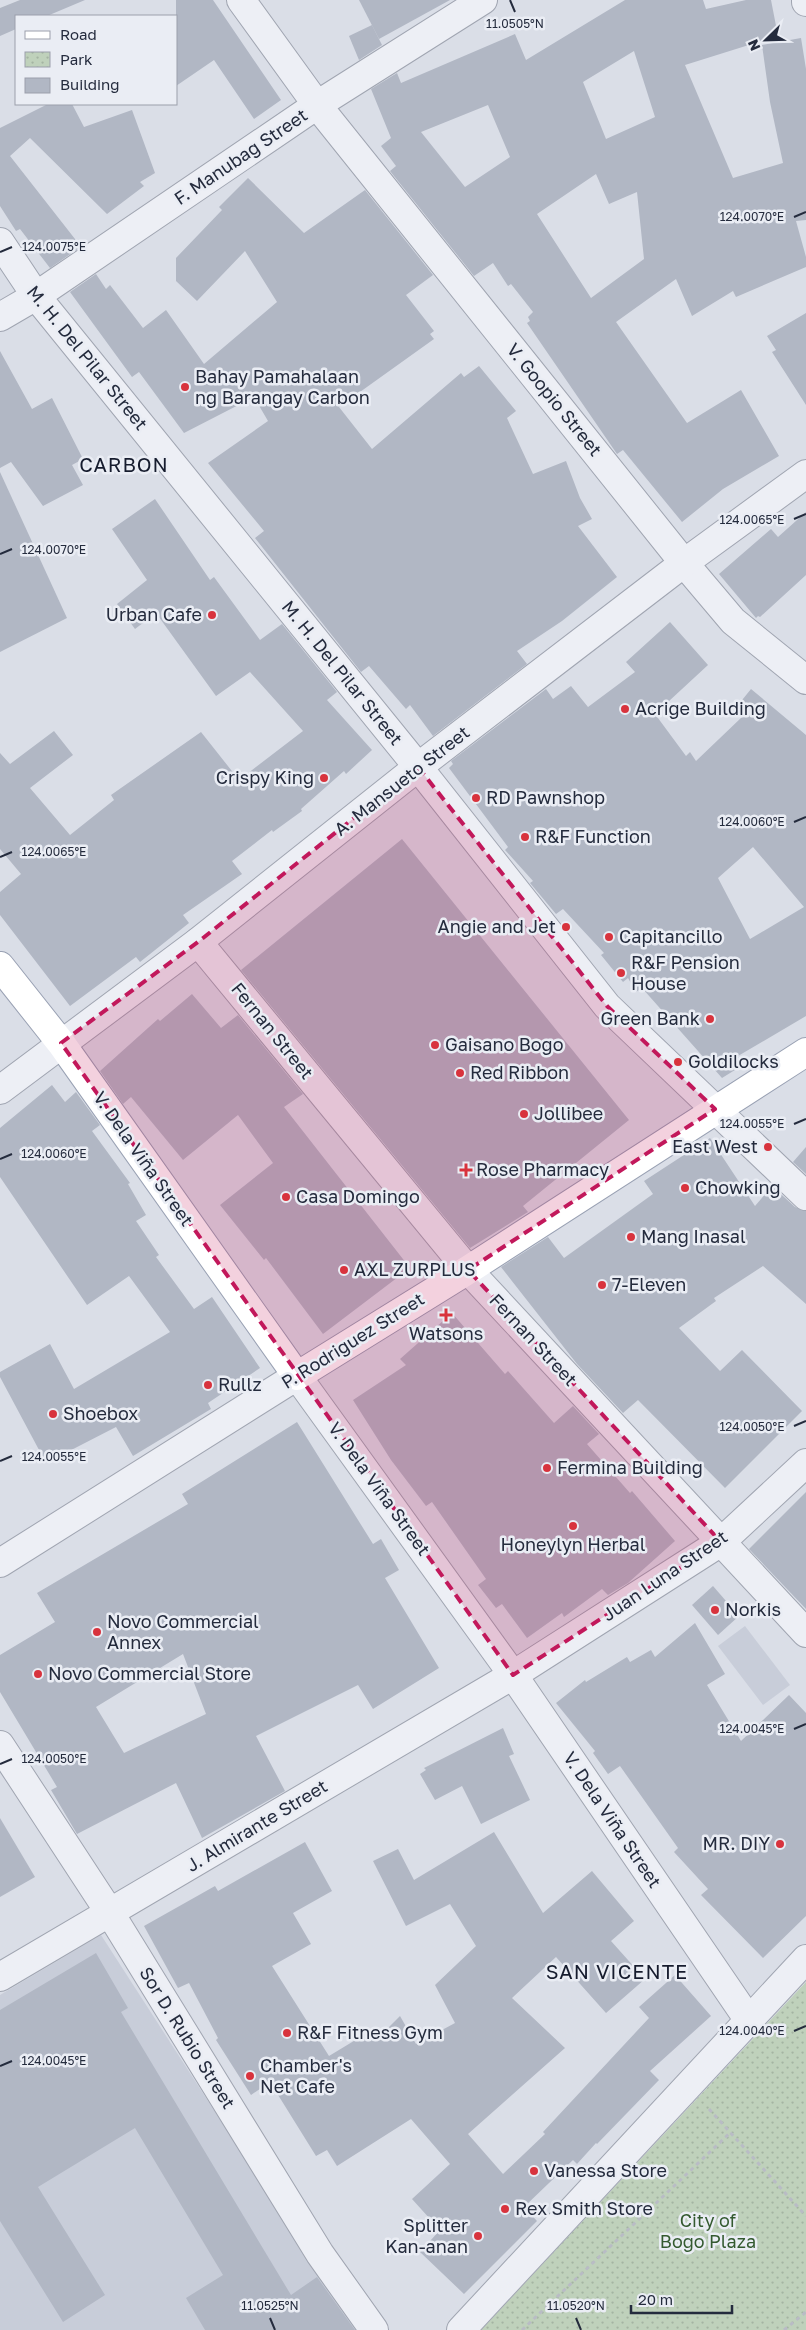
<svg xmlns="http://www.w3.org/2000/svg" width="806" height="2330" font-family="'Golos Text',sans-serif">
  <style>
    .built { fill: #c8cdd9 }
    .park { fill: url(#park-dots) }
    .building { fill: #b1b7c4; fill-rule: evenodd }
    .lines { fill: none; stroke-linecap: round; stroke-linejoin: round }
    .minor-casing { stroke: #a0a5b1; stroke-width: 30 }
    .major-casing { stroke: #99a1b3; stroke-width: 30 }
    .path { stroke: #b9bcc5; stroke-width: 3; stroke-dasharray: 4 4; stroke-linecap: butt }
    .minor { stroke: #edeff5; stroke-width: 28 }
    .major { stroke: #fff; stroke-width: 28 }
    .marked { fill: #c2185b; fill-opacity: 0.2; stroke: #c2185b; stroke-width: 4; stroke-dasharray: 10 6; stroke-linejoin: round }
    .ticks { fill: none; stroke: #242b3d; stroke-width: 2 }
    .poi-dot { fill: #d8333d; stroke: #eaedf4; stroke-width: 2 }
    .labels { text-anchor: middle; stroke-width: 5; stroke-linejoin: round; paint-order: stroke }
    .street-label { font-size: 18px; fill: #242b3d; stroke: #eaedf4 }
    .poi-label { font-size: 18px; fill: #242b3d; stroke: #eaedf4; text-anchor: start }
    .park-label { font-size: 18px; fill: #345a30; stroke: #eaedf4 }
    .quarter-label { font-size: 20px; letter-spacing: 1px; fill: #161c2e; stroke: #eaedf4 }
    .ticks-label { font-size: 12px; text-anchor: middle; fill: #242b3d; stroke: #eaedf4; stroke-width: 5; stroke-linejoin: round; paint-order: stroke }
  </style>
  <defs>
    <pattern id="park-dots" width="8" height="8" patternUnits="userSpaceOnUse" patternTransform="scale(1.25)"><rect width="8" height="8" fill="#bfd1bb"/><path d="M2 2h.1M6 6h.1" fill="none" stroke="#a4b4a2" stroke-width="1.8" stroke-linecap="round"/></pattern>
  </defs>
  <rect width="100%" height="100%" fill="#dadee7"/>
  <g class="built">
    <path d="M745,1626L790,1685L763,1705L718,1646Z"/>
    <path d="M101,1935L317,2270L365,2330H0V1995Z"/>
  </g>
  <path class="park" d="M806,1982V2330H481Z"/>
  <g class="building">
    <path d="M20,0H85L47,16H16V29L0,36V8Z"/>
    <path d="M176,0H213L281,100L254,119L214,60L176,86Z"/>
    <path d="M359,0H450L379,39Z"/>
    <path d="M625,0H703L706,9L746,0H771L778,36L685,65L733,178L783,163L770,102L762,45L801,38L806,69V220L796,221L806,257V267L736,297L733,291L692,316L676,279L616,322L687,423L741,390L779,456L723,489L682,522L623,450L617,454L527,323L530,321L528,317L533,312L511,284L508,286L493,263L474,276L390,171L396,166L381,146L391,138L371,89L397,73L401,83L515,34L526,60ZM634,51L655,117L606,139L583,82ZM488,105L510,157L465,187L421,132ZM596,174L609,204L637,192L644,259L591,298L537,214Z"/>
    <path d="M372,25L382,45L359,60L349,36Z"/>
    <path d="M48,104H72L84,127L132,110L155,173L140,182L144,186L107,214L30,138L10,156L75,239L79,248L50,268L20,229L16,231L0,206V128Z"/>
    <path d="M248,178L304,233L365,190L433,275L406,295L434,331L430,334L434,339L339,407L372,449L461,373L464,377L479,366L516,411L507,418L533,474L566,461L580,498L592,519L578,526L617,577L562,621L517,651L527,664L433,736L410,705L406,709L369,666L361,672L255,538L264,531L208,463L268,421L254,397L184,433L139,372L132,377L70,292L96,274L106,289L110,285L143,328L166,310L204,364L277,302L245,251L197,301L176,281V258L222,210L219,207Z"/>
    <path d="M806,313V405L772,352L776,350L767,336Z"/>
    <path d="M0,351L32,409L52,398L83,459L72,465L83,485L43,506L11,462L0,468Z"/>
    <path d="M0,472L67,618L0,652Z"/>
    <path d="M155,499L210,580L214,577L260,640L282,624L337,692L327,700L372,750L346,774L344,771L301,809L302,811L273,832L272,830L232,861L242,874L183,915L189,923L140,962L136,957L70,1006L0,915V892L21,874L0,849V753L10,764L54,731L73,755L30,788L70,835L114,800L111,795L201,732L239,780L303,731L250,672L216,696L156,613L135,629L117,604L147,580L112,529Z"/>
    <path d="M806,512V575L760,617L758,616L756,618L719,574L771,529L778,537Z"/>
    <path d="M670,622L708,665L655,714L686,756L690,752L696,761L742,717L734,710L751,689L806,735V1016L738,1056L743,1065L722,1078L642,988L636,992L628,978L623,982L601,955L604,953L563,909L556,914L530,883L533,881L505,850L508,847L449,768L453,764L451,761L546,689L553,699L571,686L588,707L635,672L626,662ZM753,847L804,907L750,939L718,878Z"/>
    <path d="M402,839L629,1120L523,1206L528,1212L470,1248L241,970Z"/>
    <path d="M192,994L221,1028L238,1015L303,1094L284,1107L410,1268L323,1334L266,1258L264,1260L220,1205L273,1163L238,1115L183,1160L131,1097L123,1104L100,1071L158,1019L160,1021Z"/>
    <path d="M52,1085L65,1102L76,1092L100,1125L92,1131L130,1183L128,1184L146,1215L136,1221L159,1255L156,1257L194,1309L212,1297L260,1368L208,1403L211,1409L133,1456L116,1427L46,1463L0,1377V1372L50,1344L74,1389L170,1332L129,1276L87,1305L0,1177V1128Z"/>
    <path d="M710,1138L755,1206L772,1186L795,1207L806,1211V1304L763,1266L714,1298L716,1301L679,1328L720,1371L742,1350L802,1411L725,1488L638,1400L623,1413L577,1364L501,1267L548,1237L564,1258L653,1194L644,1181Z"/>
    <path d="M806,1147V1174L793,1162Z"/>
    <path d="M452,1313L505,1374L508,1371L554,1423L573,1406L599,1434L587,1444L630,1493L632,1491L675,1541L628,1583L608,1595L602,1589L564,1617L562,1613L527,1638L502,1604L496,1608L478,1585L486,1579L432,1502L426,1506L391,1460L353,1400L406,1365L400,1359Z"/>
    <path d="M297,1422L373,1544L381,1539L399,1570L385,1578L439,1668L373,1709L358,1685L256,1736L285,1791L202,1838L176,1783L77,1834L51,1790L57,1787L0,1692V1655L55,1622L37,1593L188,1504L182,1494ZM183,1654L206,1714L124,1753L96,1707Z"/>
    <path d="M806,1492V1609L749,1549Z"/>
    <path d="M713,1586L739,1616L718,1635L692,1605Z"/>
    <path d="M695,1623L725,1674L707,1685L741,1741L789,1695L806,1713V1916L763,1958L701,1895L708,1889L674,1852L678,1848L620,1766L608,1774L593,1753L595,1751L556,1703L585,1680L586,1682L627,1657L630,1662L651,1650L655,1657Z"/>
    <path d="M503,1728L514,1754L509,1756L530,1800L481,1824L462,1786L435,1800L420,1774L426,1770L424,1768Z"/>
    <path d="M0,1818L35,1877L0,1897Z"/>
    <path d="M494,1832L543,1913L592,1871L634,1921L611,1941L645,1979L606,2013L556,1957L512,1998L565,2048L468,2134L503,2174L545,2134L543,2132L649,2018L639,2007L675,1975L711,2016L650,2071L659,2080L597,2144L596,2143L577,2164L573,2160L524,2207L537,2221L464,2294L420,2252L440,2230L412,2199L450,2164L411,2119L337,2166L327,2150L316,2156L270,2082L251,2095L216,2040L218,2038L189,1983L178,1988L144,1926L215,1886L218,1891L305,1842L332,1891L293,1913L311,1944L272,1966L329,2056L372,2030L377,2039L400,2016L416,2044L455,2023L435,1985L476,1946L450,1904L406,1926L373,1861L398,1849L414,1880Z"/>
    <path d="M96,1953L128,2008L121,2012L291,2295L317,2277L355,2330H205L186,2298L223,2275L135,2128L38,2187L105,2295L63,2322L0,2221V2010Z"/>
  </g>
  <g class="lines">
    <g class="minor-casing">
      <g id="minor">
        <path d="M241,0L317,105L684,563L733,621L806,680"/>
        <path d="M806,0V2"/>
        <path d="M0,242L36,296L418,767L607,1006L806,1196"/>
        <path d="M0,317L36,296L317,105L483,0"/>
        <path d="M198,942L468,1270L806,1633"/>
        <path d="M0,1090L198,942L418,767L684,563L806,474"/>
        <path d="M0,1563L297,1376L513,1675L748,2019"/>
        <path d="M0,1745L110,1913L320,2254L374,2330"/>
        <path d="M0,1977L513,1675L721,1542L806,1463"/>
        <path d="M461,2330L806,1959"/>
      </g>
    </g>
    <g class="major-casing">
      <path id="major" d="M0,966L61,1043L297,1376L468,1270L806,1052"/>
    </g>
    <g class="path">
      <path d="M709,2109L806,2216"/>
      <path d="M522,2330L730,2133"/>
      <path d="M784,2330L806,2312"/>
    </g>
    <use href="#minor" class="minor"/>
    <use href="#major" class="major"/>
  </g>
  <path class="marked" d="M418,767L607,1006L715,1109L468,1270L721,1542L513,1675L61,1043L198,942Z"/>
  <path class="ticks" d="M510,0L515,12M794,217L806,212M0,252L12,247M794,519L806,514M0,554L12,549M794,822L806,817M0,857L12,852M794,1124L806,1119M0,1159L12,1154M794,1426L806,1421M0,1461L12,1456M794,1729L806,1724M0,1764L12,1759M794,2031L806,2026M0,2066L12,2061M270,2318L275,2330M576,2318L581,2330"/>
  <g class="poi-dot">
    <circle cx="185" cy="387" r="5"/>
    <circle cx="212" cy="615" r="5"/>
    <circle cx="625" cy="709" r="5"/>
    <circle cx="324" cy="778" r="5"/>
    <circle cx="476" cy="798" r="5"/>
    <circle cx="525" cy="837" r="5"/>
    <circle cx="566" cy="927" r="5"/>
    <circle cx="609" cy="937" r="5"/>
    <circle cx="621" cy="973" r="5"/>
    <circle cx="710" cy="1019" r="5"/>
    <circle cx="435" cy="1045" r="5"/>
    <circle cx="678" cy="1062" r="5"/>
    <circle cx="460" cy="1073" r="5"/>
    <circle cx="524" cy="1114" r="5"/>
    <circle cx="768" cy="1147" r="5"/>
    <path d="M463.5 1162.5h5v5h5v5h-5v5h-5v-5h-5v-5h5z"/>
    <circle cx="685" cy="1188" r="5"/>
    <circle cx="286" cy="1197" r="5"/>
    <circle cx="631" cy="1237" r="5"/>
    <circle cx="344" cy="1270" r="5"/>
    <circle cx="602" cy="1285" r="5"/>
    <path d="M443.5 1307.5h5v5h5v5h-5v5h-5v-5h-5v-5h5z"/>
    <circle cx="208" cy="1385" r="5"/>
    <circle cx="53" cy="1414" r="5"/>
    <circle cx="547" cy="1468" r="5"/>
    <circle cx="573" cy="1526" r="5"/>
    <circle cx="715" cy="1610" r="5"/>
    <circle cx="97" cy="1632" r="5"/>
    <circle cx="38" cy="1674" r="5"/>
    <circle cx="780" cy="1844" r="5"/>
    <circle cx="287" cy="2033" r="5"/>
    <circle cx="250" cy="2076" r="5"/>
    <circle cx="534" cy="2171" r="5"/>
    <circle cx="505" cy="2209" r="5"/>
    <circle cx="478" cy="2236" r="5"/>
  </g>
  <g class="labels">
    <g class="street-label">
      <text transform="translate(241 157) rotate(-34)" y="6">F. Manubag Street</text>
      <text transform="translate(87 358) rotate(51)" y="6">M. H. Del Pilar Street</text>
      <text transform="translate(554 400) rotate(51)" y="6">V. Goopio Street</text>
      <text transform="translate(342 673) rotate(51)" y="6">M. H. Del Pilar Street</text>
      <text transform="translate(402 781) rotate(-38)" y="6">A. Mansueto Street</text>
      <text transform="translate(272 1031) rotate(51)" y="6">Fernan Street</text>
      <text transform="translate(143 1159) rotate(55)" y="6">V. Dela Viña Street</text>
      <text transform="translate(533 1340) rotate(47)" y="6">Fernan Street</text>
      <text transform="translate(353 1341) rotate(-32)" y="6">P. Rodriguez Street</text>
      <text transform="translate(379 1489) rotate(54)" y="6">V. Dela Viña Street</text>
      <text transform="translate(665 1576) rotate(-34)" y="6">Juan Luna Street</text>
      <text transform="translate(612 1820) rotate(56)" y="6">V. Dela Viña Street</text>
      <text transform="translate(257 1826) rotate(-31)" y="6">J. Almirante Street</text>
      <text transform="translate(187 2038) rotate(58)" y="6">Sor D. Rubio Street</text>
    </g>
    <g class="poi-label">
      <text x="195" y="383">Bahay Pamahalaan<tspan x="195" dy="21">ng Barangay Carbon</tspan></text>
      <text x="202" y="621" text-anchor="end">Urban Cafe</text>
      <text x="635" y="715">Acrige Building</text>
      <text x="314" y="784" text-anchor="end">Crispy King</text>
      <text x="486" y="804">RD Pawnshop</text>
      <text x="535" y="843">R&amp;F Function</text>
      <text x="556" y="933" text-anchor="end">Angie and Jet</text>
      <text x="619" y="943">Capitancillo</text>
      <text x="631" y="969">R&amp;F Pension<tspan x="631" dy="21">House</tspan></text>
      <text x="700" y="1025" text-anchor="end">Green Bank</text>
      <text x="445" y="1051">Gaisano Bogo</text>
      <text x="688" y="1068">Goldilocks</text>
      <text x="470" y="1079">Red Ribbon</text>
      <text x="534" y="1120">Jollibee</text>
      <text x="758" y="1153" text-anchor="end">East West</text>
      <text x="476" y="1176">Rose Pharmacy</text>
      <text x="695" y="1194">Chowking</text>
      <text x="296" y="1203">Casa Domingo</text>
      <text x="641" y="1243">Mang Inasal</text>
      <text x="354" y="1276">AXL ZURPLUS</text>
      <text x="612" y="1291">7-Eleven</text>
      <text x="446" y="1340" text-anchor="middle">Watsons</text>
      <text x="218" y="1391">Rullz</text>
      <text x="63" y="1420">Shoebox</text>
      <text x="557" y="1474">Fermina Building</text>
      <text x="573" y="1551" text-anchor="middle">Honeylyn Herbal</text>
      <text x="725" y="1616">Norkis</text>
      <text x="107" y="1628">Novo Commercial<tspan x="107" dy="21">Annex</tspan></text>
      <text x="48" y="1680">Novo Commercial Store</text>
      <text x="770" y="1850" text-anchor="end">MR. DIY</text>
      <text x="297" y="2039">R&amp;F Fitness Gym</text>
      <text x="260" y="2072">Chamber's<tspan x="260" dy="21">Net Cafe</tspan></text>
      <text x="544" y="2177">Vanessa Store</text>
      <text x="515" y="2215">Rex Smith Store</text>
      <text x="468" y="2232" text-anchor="end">Splitter<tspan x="468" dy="21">Kan-anan</tspan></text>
    </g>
    <g class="park-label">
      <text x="708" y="2227">City of<tspan x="708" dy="21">Bogo Plaza</tspan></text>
    </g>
    <g class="quarter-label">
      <text x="124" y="472">CARBON</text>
      <text x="617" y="1979">SAN VICENTE</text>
    </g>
  </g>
  <g class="ticks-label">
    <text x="515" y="28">11.0505°N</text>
    <text x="752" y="221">124.0070°E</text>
    <text x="54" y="251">124.0075°E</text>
    <text x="752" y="524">124.0065°E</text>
    <text x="54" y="554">124.0070°E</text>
    <text x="752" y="826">124.0060°E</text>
    <text x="54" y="856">124.0065°E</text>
    <text x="752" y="1128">124.0055°E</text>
    <text x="54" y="1158">124.0060°E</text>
    <text x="752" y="1431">124.0050°E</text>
    <text x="54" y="1461">124.0055°E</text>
    <text x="752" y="1733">124.0045°E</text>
    <text x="54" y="1763">124.0050°E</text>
    <text x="752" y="2035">124.0040°E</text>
    <text x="54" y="2065">124.0045°E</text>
    <text x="270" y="2310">11.0525°N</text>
    <text x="576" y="2310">11.0520°N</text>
  </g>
  <rect x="15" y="15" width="162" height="90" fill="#eaedf4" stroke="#9b9fab"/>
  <rect x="25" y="31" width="25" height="8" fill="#ffffff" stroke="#9b9fab"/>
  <text x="60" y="40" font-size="15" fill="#242b3d">Road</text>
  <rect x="25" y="52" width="25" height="15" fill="url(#park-dots)" stroke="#9b9fab"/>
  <text x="60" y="65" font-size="15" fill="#242b3d">Park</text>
  <rect x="25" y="78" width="25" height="15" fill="#b1b7c4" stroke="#9b9fab"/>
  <text x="60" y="90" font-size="15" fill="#242b3d">Building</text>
  <g transform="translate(766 40) rotate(247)" stroke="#eaedf4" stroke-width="4" paint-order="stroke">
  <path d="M0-4L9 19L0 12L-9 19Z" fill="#242b3d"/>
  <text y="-8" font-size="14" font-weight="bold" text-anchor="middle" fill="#242b3d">N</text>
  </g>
  <path d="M631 2305v8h101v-8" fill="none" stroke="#242b3d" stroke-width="2.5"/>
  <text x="638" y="2305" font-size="15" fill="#242b3d" stroke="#eaedf4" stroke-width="4" paint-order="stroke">20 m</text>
</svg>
